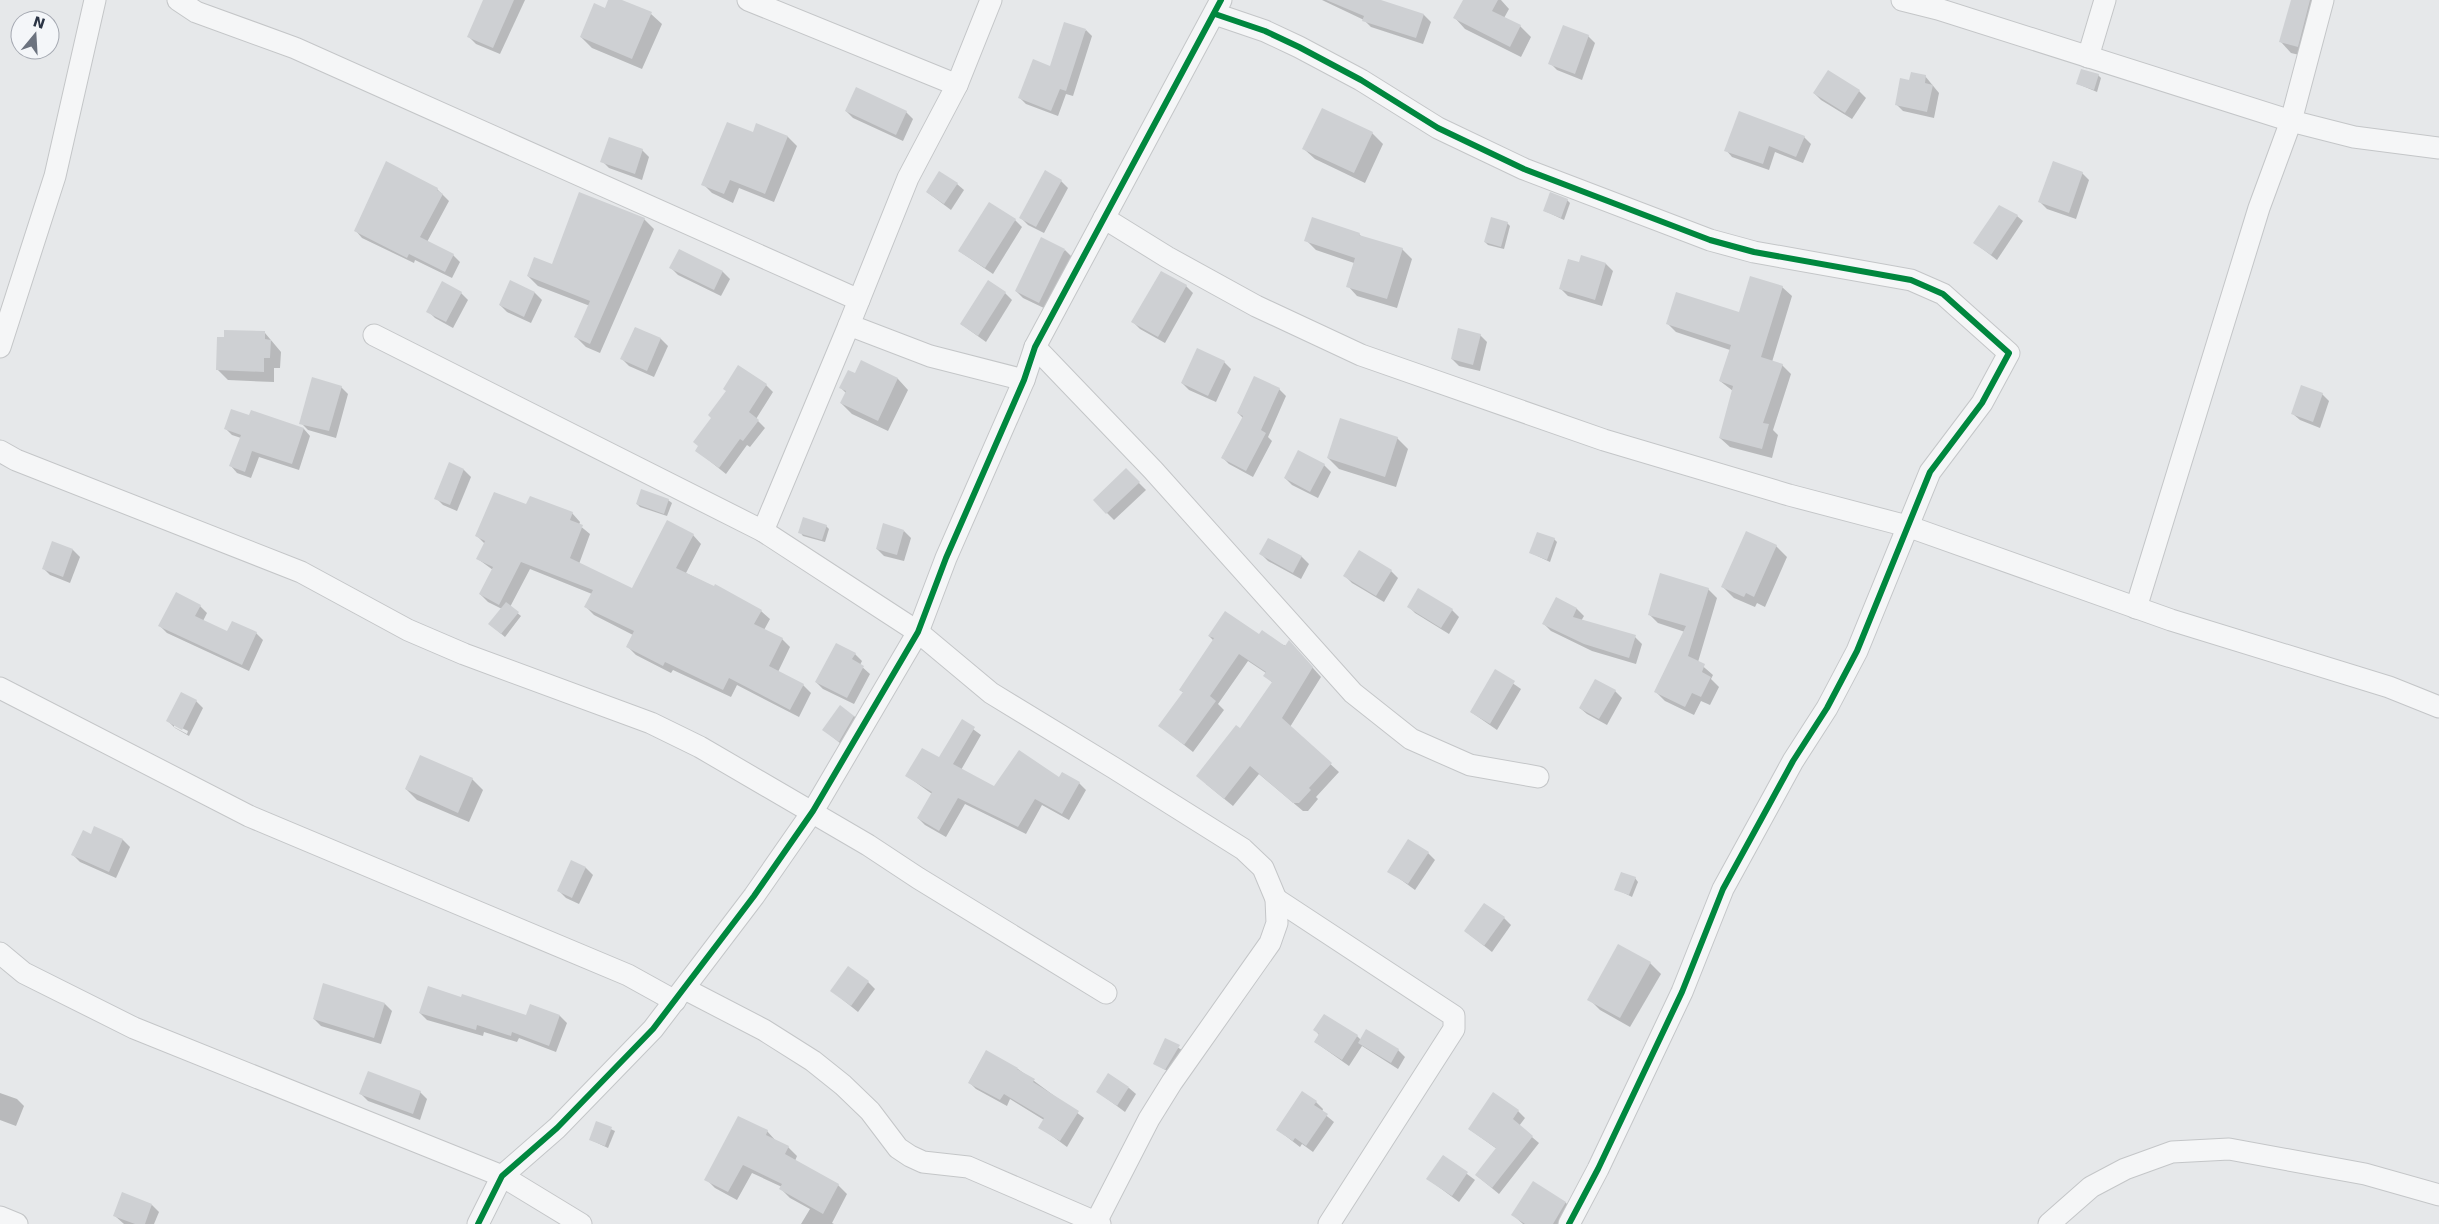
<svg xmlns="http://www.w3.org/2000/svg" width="2439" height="1224" font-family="'DejaVu Sans',sans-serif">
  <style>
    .shadow { fill: #0003; fill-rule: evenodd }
    .building { fill: #ced0d3 }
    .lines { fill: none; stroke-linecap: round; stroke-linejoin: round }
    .minor-casing { stroke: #c4c6c8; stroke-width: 23 }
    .minor { stroke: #f5f6f7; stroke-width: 21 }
    .cycleway-casing { stroke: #f4f6f9; stroke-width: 9 }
    .cycleway { stroke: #00873e; stroke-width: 6 }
  </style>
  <rect width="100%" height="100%" fill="#e6e8ea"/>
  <g class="shadow">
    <path d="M493,0H525L500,54L476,44L469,37Z"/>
    <path d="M610,0H619L651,14L662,24L642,69L592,48L581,37L605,9Z"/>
    <path d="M1322,0H1377L1424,15L1431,22L1423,44L1371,27L1364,20Z"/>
    <path d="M1464,0H1501L1509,9L1504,18L1520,26L1531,37L1521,57L1465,29L1455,18Z"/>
    <path d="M2292,0H2329L2308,57L2291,53L2281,42Z"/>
    <path d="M1086,30L1092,36L1073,96L1066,94L1058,116L1026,104L1020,98Z"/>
    <path d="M1588,36L1595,43L1582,80L1557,70L1550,63Z"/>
    <path d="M2098,75L2101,78L2097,92L2078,84Z"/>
    <path d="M1925,76L1939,93L1934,118L1903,111L1896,104L1910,81Z"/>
    <path d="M1859,91L1866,98L1852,119L1821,100L1814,93Z"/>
    <path d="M846,111L906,112L913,119L903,141L853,118Z"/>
    <path d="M757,125L788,137L797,146L774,202L739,188L733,203L712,193L703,184L753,134Z"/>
    <path d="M1372,133L1383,144L1365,183L1315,159L1304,149Z"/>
    <path d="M1804,137L1811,144L1803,163L1775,152L1769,170L1732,157L1726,150Z"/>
    <path d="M642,150L649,157L642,180L609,168L602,161Z"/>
    <path d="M2082,173L2089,180L2076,219L2047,209L2040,202Z"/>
    <path d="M1061,181L1068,188L1044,233L1028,225L1021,218Z"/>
    <path d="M957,184L964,190L951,210L927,192Z"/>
    <path d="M437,189L449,201L427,242L453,255L460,262L452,278L415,260L414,263L362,238L356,231Z"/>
    <path d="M580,194L644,219L654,229L600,353L586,347L576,337L590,306L538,286L528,276L553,266Z"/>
    <path d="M1567,200L1570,203L1564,220L1545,211Z"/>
    <path d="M2017,216L2023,221L1997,260L1975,243Z"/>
    <path d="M1015,220L1022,227L993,274L959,251Z"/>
    <path d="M1507,223L1510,226L1504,249L1488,245L1485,242Z"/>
    <path d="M1359,234L1362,237L1402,249L1412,259L1397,308L1357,296L1348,286L1354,263L1316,250L1306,240Z"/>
    <path d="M1065,250L1072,257L1046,309L1023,298L1016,291Z"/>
    <path d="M679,251L723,272L730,279L721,296L678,275L671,268Z"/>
    <path d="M1582,257L1606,264L1613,271L1602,306L1568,296L1561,289L1580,264Z"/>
    <path d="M1161,272L1186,286L1193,293L1165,343L1140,329L1133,322Z"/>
    <path d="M510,282L535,293L542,300L531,323L507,312L500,305Z"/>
    <path d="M1782,287L1792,296L1772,362L1782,365L1791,374L1773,430L1778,435L1772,458L1730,447L1720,438L1733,391L1720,381L1730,350L1676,332L1667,323L1740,314Z"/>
    <path d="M461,293L468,300L453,328L435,318L428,311Z"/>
    <path d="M1005,293L1012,300L986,342L961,324Z"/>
    <path d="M635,328L661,339L668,346L654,377L629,366L622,359Z"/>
    <path d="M265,333L281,352L280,368H274V382L228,380L217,369Z"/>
    <path d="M1480,335L1487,342L1480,371L1459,366L1452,359Z"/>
    <path d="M862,362L898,379L908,390L888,431L852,414L841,403L846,393L841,388L855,375Z"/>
    <path d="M1224,362L1231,369L1216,402L1189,390L1182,383Z"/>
    <path d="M766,385L773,392L756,419L765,428L750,447L747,445L726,474L696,450Z"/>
    <path d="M341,387L348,394L336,438L308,430L301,423Z"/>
    <path d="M1279,389L1286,396L1268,437L1272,441L1253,477L1229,464L1222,457L1243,418L1238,413Z"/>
    <path d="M2322,394L2329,401L2320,428L2300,420L2293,414Z"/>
    <path d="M250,417L304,429L310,436L299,470L259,457L251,478L237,473L231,466L241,438L232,435L226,429Z"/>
    <path d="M1397,438L1408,449L1396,487L1339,469L1328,458Z"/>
    <path d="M1299,452L1324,465L1331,472L1318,498L1292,485L1285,478Z"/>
    <path d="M449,464L464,470L471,477L457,511L443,505L436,498Z"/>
    <path d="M1126,470L1146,490L1114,520L1094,500Z"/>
    <path d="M668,500L672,503L667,516L640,507L637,504Z"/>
    <path d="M527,506L572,513L580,522L579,525L590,534L579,564L633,590L693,535L701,544L686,573L761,611L770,619L764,630L782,639L790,647L778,672L803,685L811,693L799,717L737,685L731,697L673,670L671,673L636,655L627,646L633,635L594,615L586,607L592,594L530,569L510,607L521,616L505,637L493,627L502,609L488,602L480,594L493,570L478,559L485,544L477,536Z"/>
    <path d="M826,526L829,529L825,542L803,536L800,532Z"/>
    <path d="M904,531L911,538L904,561L884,556L877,549Z"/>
    <path d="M1269,539L1302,557L1309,564L1301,579L1268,561L1261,554Z"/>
    <path d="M1554,539L1557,542L1550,562L1531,553Z"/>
    <path d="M53,543L73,550L80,557L70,583L50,575L43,568Z"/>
    <path d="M1776,546L1787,557L1765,607L1757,603L1755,607L1734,598L1723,587Z"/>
    <path d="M1391,571L1398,578L1384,602L1352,583L1345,576Z"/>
    <path d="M1708,589L1717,598L1698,662L1713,675L1711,679L1719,687L1710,705L1701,701L1694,715L1665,701L1656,692L1685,632L1658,623L1649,614Z"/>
    <path d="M1556,599L1577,609L1584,616L1581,621L1635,637L1642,644L1636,664L1592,651L1551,631L1544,624Z"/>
    <path d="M200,606L207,613L203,621L228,633H256L263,640L249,671L167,633L160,626Z"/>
    <path d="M1408,606L1452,610L1459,617L1449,634L1415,613Z"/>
    <path d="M1209,636H1259L1297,650L1321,677L1290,727L1339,772L1316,797L1318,799L1308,811H1303L1259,774L1233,806L1206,784L1273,683L1265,676L1266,673L1248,661L1218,704L1224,710L1193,752L1160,726L1184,693L1180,690L1214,641Z"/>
    <path d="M855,654L862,661L860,665L870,674L854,704L823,689L816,682Z"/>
    <path d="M1495,671L1521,689L1497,730L1471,712Z"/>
    <path d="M1615,691L1622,698L1607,725L1587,714L1580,708Z"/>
    <path d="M196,701L203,708L189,736L175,728L168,721ZM174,724L188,731L187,734L174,727Z"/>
    <path d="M854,716L861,723L846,748L824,730Z"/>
    <path d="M962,721L981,735L961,770L994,788L1059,778L1062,773L1079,783L1086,790L1069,820L1042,805L1026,834L965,804L946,837L925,825L918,818L932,794L907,776L940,759Z"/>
    <path d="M472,779L483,790L469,822L417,800L406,789Z"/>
    <path d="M92,835L123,840L130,847L116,878L80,862L73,855Z"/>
    <path d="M1428,853L1435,860L1415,890L1389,871Z"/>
    <path d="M572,862L586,868L593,875L579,904L566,898L559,891Z"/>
    <path d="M1635,878L1638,882L1632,897L1616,889Z"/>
    <path d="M1504,918L1511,925L1492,952L1465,931Z"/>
    <path d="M1650,963L1661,974L1630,1027L1600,1010L1589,999Z"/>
    <path d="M868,982L875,989L858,1012L832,991Z"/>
    <path d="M385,1004L392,1011L381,1044L321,1026L314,1019Z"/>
    <path d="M531,1005L560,1016L567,1023L556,1052L519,1038L517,1042L484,1032L483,1036L427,1020L420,1013L527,1016Z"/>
    <path d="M1315,1030L1357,1036L1361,1040L1398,1050L1405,1057L1398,1069L1362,1046L1349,1066L1315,1042L1319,1035Z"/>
    <path d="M1165,1040L1182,1050L1169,1072L1154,1063Z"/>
    <path d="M986,1052L1018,1069L1084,1118L1067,1147L1040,1127L1044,1120L1010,1099L1007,1106L976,1089L969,1082Z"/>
    <path d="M1129,1088L1136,1094L1125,1112L1098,1092Z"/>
    <path d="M420,1092L427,1099L420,1120L368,1101L361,1094Z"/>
    <path d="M0,1093L17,1099L24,1106L16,1126L0,1120Z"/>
    <path d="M1303,1093L1316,1102L1323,1109L1322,1112L1334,1122L1313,1152L1302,1144L1300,1147L1278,1130Z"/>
    <path d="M1518,1111L1525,1118L1519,1126L1539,1143L1499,1194L1476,1175L1497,1149L1469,1129Z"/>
    <path d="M597,1123L615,1131L608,1148L591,1140Z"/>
    <path d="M767,1131L776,1141L788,1147L797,1156L795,1161L838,1185L847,1194L832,1223L834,1224H801L810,1209L790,1198L781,1189L782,1187L752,1173L737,1200L715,1188L706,1179Z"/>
    <path d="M1443,1156L1475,1180L1459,1202L1428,1179Z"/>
    <path d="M1533,1183L1566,1203L1573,1210L1564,1224H1523L1513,1215Z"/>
    <path d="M152,1205L159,1212L154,1224H124L115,1216Z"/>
  </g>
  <g class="building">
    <path d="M483,0H514L493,48L467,37Z"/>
    <path d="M608,0H622L652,12L632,59L580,37L594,3L605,8Z"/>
    <path d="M1326,0H1381L1424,14L1416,38L1362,21L1364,16Z"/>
    <path d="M1463,0H1498L1492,11L1521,25L1510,47L1453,18Z"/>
    <path d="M2291,0H2310L2298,47L2279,42Z"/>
    <path d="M1064,22L1086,29L1066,91L1060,89L1051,111L1018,98L1033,59L1050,66Z"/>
    <path d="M1563,25L1589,35L1575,74L1548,64Z"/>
    <path d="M2081,69L2099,74L2094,90L2076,84Z"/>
    <path d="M1828,70L1860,90L1845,113L1813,93Z"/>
    <path d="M1911,72L1926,75L1925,83L1933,85L1927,112L1895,105L1900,78L1909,80Z"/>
    <path d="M856,87L907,111L896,135L845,111Z"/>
    <path d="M1322,108L1373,132L1354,173L1302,149Z"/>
    <path d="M1739,111L1805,136L1796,157L1769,146L1763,164L1724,151Z"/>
    <path d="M727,122L753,132L756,123L788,136L765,194L730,180L724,194L701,185Z"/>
    <path d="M609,137L643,149L635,174L600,162Z"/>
    <path d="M386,161L438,188L437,190L443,194L420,237L454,254L445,272L409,254L407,258L354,231Z"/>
    <path d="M2053,161L2083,172L2069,213L2038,202Z"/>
    <path d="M1045,170L1062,180L1036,227L1019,218Z"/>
    <path d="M939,171L958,183L944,204L926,192Z"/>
    <path d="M579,192L645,218L590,344L574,337L590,301L527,276L534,257L552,264Z"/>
    <path d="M1550,192L1568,199L1561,218L1543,211Z"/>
    <path d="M989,202L1016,219L985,268L958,251Z"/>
    <path d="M1999,205L2018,215L1991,255L1973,243Z"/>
    <path d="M1312,217L1360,233L1359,235L1403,248L1387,299L1346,287L1355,258L1304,241Z"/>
    <path d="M1491,217L1508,222L1501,247L1484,242Z"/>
    <path d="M1041,237L1065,249L1039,303L1015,291Z"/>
    <path d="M679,249L723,271L714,290L669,268Z"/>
    <path d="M1581,255L1606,263L1595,300L1559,289L1568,259L1579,262Z"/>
    <path d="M1161,271L1187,285L1158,337L1131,322Z"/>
    <path d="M1750,276L1783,286L1761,357L1783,364L1763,423L1769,424L1762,449L1719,438L1733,386L1719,381L1731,345L1666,324L1676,292L1739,312Z"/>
    <path d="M510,280L535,292L524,317L499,305Z"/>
    <path d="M988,280L1006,292L978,336L960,324Z"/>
    <path d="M442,281L462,292L446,322L426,312Z"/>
    <path d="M635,327L661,338L647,371L620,359Z"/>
    <path d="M1458,328L1481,334L1473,365L1451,359Z"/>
    <path d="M224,330L265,331V339L271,340L270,358H264V372L216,370L217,337H224Z"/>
    <path d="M1197,348L1225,361L1208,396L1181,383Z"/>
    <path d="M861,360L898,378L878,421L840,403L846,391L839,388L848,370L855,373Z"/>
    <path d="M738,365L767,384L749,412L759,420L743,441L740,439L719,468L695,451L698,446L693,442L711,418L708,415L726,391L723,389Z"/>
    <path d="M1254,376L1280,388L1261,430L1266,433L1246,471L1221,458L1243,416L1237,413Z"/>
    <path d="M312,377L342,386L329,431L299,424Z"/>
    <path d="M2301,385L2323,393L2313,422L2291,414Z"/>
    <path d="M231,409L249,415L251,410L304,428L292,464L252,451L245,472L229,466L241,435L224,429Z"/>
    <path d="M1340,418L1398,437L1385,477L1327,458Z"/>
    <path d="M1298,450L1325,464L1310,492L1284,478Z"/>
    <path d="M449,462L464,469L450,505L434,499Z"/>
    <path d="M1126,468L1140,482L1106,514L1093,500Z"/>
    <path d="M641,489L669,499L664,514L636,504Z"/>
    <path d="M494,492L526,504L530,496L573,512L570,520L583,525L570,558L632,588L667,520L694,534L676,568L714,586L715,584L762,610L754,624L783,638L769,666L804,684L790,710L729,678L723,690L665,662L663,666L626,647L634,631L584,607L593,590L521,562L499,605L479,594L493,567L476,559L485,541L475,536Z"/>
    <path d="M803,517L827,525L822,540L798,533Z"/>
    <path d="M883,523L904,530L897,555L876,549Z"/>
    <path d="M1746,531L1777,545L1754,597L1746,593L1744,597L1721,587Z"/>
    <path d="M1537,532L1555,538L1547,560L1529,553Z"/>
    <path d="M1268,538L1302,556L1293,573L1259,554Z"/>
    <path d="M52,541L73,549L63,577L42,569Z"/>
    <path d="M1359,550L1392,570L1376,596L1343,576Z"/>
    <path d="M1660,573L1709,588L1688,656L1705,664L1702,672L1711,677L1701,697L1692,693L1685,707L1654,692L1686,626L1648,615Z"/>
    <path d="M1418,588L1453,609L1441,628L1407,607Z"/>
    <path d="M176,592L201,605L195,616L227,631L232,621L257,632L242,665L158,626Z"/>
    <path d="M1556,597L1577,608L1573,617L1636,635L1629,658L1584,644L1542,624Z"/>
    <path d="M506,602L519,612L501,634L488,624Z"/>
    <path d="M1225,611L1259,634L1262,630L1285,646L1289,640L1313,667L1282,718L1332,763L1309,788L1311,790L1299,803H1293L1250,766L1224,799L1196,776L1236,725L1240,728L1272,682L1263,676L1266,672L1239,654L1210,696L1216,701L1184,745L1158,726L1183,692L1179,690L1214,638L1208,636Z"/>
    <path d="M836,643L856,653L852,659L864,666L847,698L815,682Z"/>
    <path d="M1495,669L1515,681L1490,724L1470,712Z"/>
    <path d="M1595,679L1616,690L1599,719L1579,708Z"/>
    <path d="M181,692L197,700L182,730L166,721Z"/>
    <path d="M840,705L854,716L839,742L822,730Z"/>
    <path d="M962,719L975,727L953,764L994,786L1019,750L1059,777L1062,772L1080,782L1062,814L1035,799L1018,827L958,798L939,831L917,818L932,792L905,776L922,748L939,757Z"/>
    <path d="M420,755L473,778L458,813L405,789Z"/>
    <path d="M94,826L123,839L109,872L71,855L83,830L91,834Z"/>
    <path d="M1408,839L1429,852L1408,884L1387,872Z"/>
    <path d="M571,860L586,867L572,898L557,891Z"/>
    <path d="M1621,872L1636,877L1629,895L1614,890Z"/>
    <path d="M1484,903L1505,917L1484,946L1464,931Z"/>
    <path d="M1618,944L1651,962L1620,1018L1587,1000Z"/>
    <path d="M848,966L869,981L851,1006L830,991Z"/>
    <path d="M323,983L385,1003L374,1038L313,1019Z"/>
    <path d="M428,986L461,997L462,994L526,1015L530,1004L560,1015L549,1046L512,1032L511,1036L477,1025L476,1030L419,1013Z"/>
    <path d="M1324,1014L1358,1035L1342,1060L1314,1042L1319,1034L1313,1030Z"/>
    <path d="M1366,1029L1399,1049L1391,1063L1358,1043Z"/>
    <path d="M1165,1038L1180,1045L1165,1070L1153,1064Z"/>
    <path d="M986,1050L1018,1068L1017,1069L1035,1079L1033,1082L1079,1111L1060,1141L1038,1128L1044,1118L1004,1094L1000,1100L968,1083Z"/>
    <path d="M368,1071L421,1091L413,1114L359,1094Z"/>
    <path d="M1108,1073L1129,1087L1117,1106L1096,1092Z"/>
    <path d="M1302,1091L1317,1101L1314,1105L1328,1114L1306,1146L1295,1138L1293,1141L1276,1130Z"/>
    <path d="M1493,1092L1519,1110L1513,1119L1533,1136L1492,1188L1475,1175L1496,1148L1468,1129Z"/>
    <path d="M738,1116L768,1130L766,1135L789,1146L785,1154L839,1184L823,1214L779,1189L782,1184L743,1165L728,1192L704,1180Z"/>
    <path d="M596,1121L612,1127L605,1146L589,1140Z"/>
    <path d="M1443,1155L1468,1172L1452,1196L1426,1179Z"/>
    <path d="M1533,1181L1566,1202L1553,1224H1525L1511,1215Z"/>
    <path d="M122,1192L152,1204L145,1224H135L113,1216Z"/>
  </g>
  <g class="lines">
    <g class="minor-casing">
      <g id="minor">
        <path d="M178,0L196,12L295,48L859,300"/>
        <path d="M748,0L957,85"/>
        <path d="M991,0L957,85L908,178L849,325L930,356L1024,380"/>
        <path d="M1902,0L1938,9L2291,121L2354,137L2439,148"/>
        <path d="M1215,14L1265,31L1299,47L1361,80L1438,128L1524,169L1710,240L1754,252L1911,280L1943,294L2009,353L1982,403L1930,472L1857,651L1827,708L1793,761L1769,805L1723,889L1682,992L1598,1169L1569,1224"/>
        <path d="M2088,57L2105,0"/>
        <path d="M1104,218L1167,257L1256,306L1361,355L1604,440L1789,495L1907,526L2171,620L2389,687L2439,707"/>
        <path d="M374,335L763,531L849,325"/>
        <path d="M0,347L55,176L95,0"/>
        <path d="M1035,347L1153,470L1353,693L1411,739L1470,765L1538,777"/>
        <path d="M0,451L16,460L301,572L408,630L464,654L651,723L700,747L868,845L918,878L1106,993"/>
        <path d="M763,531L918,632L991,693L1114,768L1243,849L1263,868L1276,899L1277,923L1270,943L1172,1082L1149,1119L1095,1224"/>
        <path d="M2136,608L2259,208L2291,121L2323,0"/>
        <path d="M0,688L249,816L628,975L675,1001"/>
        <path d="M1276,899L1454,1016V1029L1329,1224"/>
        <path d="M0,953L24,973L134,1028L502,1176L581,1224"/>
        <path d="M685,989L764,1030L813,1061L843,1085L870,1111L898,1148L910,1156L923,1162L968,1167L1100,1224"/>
        <path d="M0,1217L17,1224"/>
        <path d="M478,1224L502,1176L557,1128L653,1029L754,896L813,811L918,632L946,558L1024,380L1035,347L1221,0"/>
        <path d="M2049,1224L2091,1187L2125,1169L2172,1152L2229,1149L2365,1174L2439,1195"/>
      </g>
    </g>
    <use href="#minor" class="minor"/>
    <g class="cycleway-casing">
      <g id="cycleway">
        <path d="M1215,14L1265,31L1299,47L1361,80L1438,128L1524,169L1710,240L1754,252L1911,280L1943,294L2009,353L1982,403L1930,472L1857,651L1827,708L1793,761L1769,805L1723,889L1682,992L1598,1169L1569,1224"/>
        <path d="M478,1224L502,1176L557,1128L653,1029L754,896L813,811L918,632L946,558L1024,380L1035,347L1221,0"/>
      </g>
    </g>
    <use href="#cycleway" class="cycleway"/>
  </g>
  <g transform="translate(35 35) rotate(18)"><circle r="24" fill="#f4f6f9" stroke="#a4a8b1"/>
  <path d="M0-4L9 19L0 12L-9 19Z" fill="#6c737f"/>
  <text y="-8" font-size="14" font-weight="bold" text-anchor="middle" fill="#2b3445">N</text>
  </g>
</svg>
